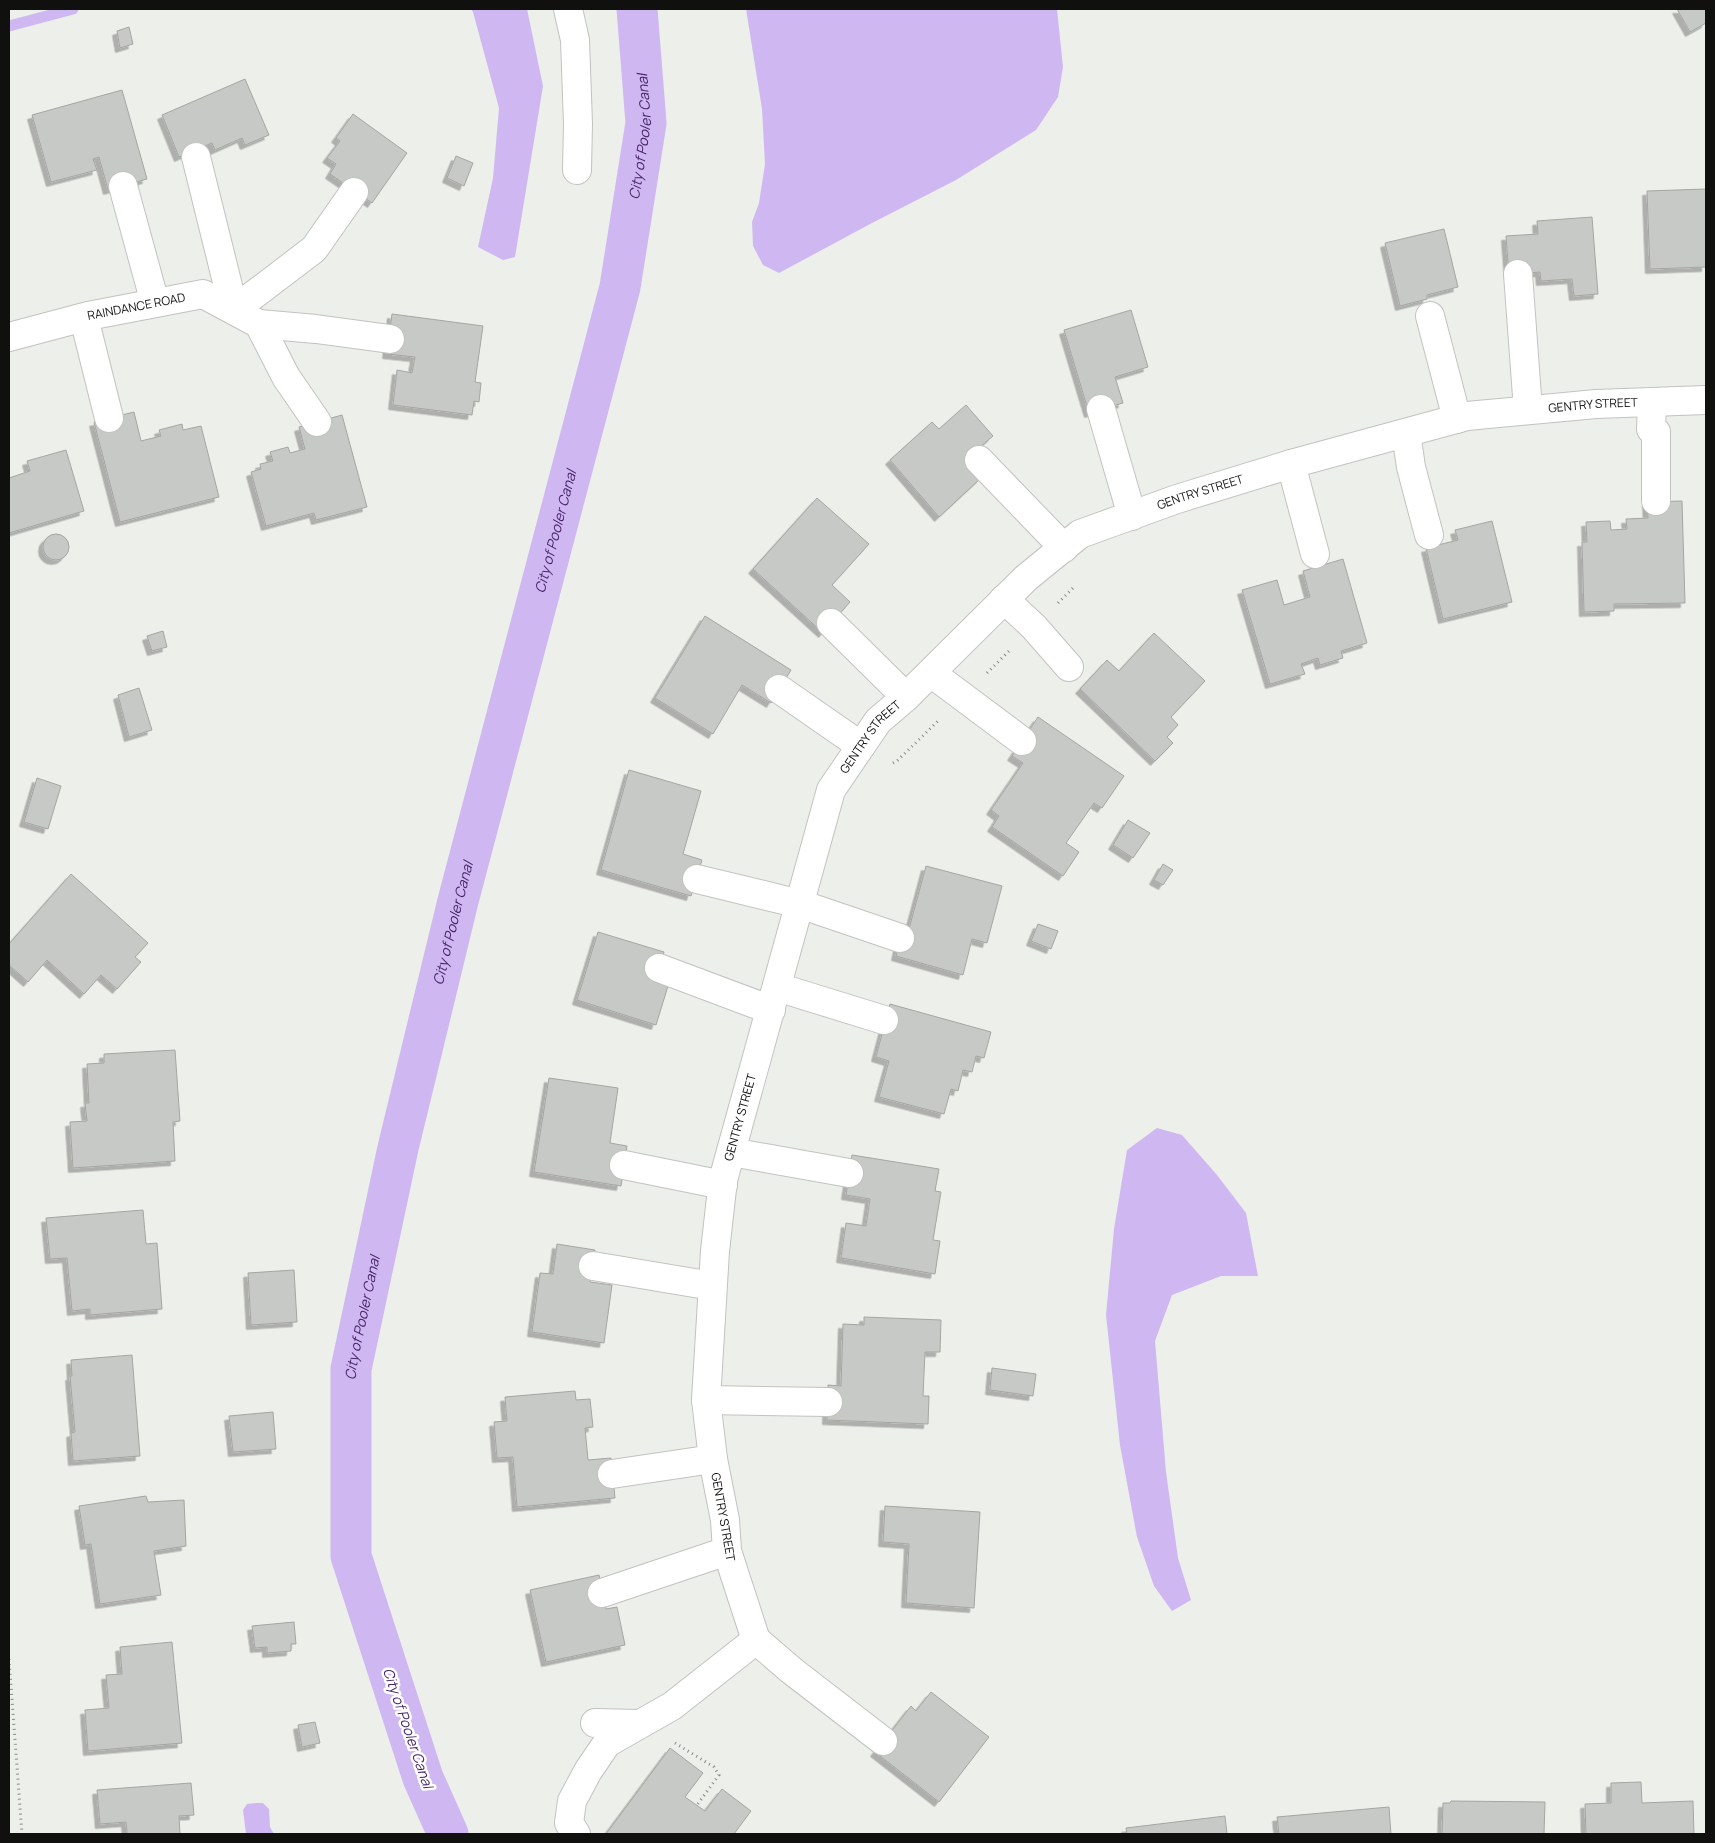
<svg xmlns="http://www.w3.org/2000/svg" width="1715" height="1843" font-family="Manrope,sans-serif">
  <style>
    .water { fill: #cfb8f2 }
    .lines { fill: none; stroke-linecap: round; stroke-linejoin: round }
    .stream { stroke: #cfb8f2; stroke-width: 11 }
    .canal { stroke: #cfb8f2; stroke-width: 41 }
    .building { fill: #c7c9c6; stroke: #a4a6a2; filter: url(#shadow) }
    .minor-casing { stroke: #c2c3c0; stroke-width: 30 }
    .path { stroke: #898a87; stroke-width: 3; stroke-dasharray: 1 4; stroke-linecap: butt }
    .minor { stroke: #fff; stroke-width: 28 }
    .labels { text-anchor: middle; stroke-width: 5; stroke-linejoin: round; paint-order: stroke }
    .street-label { font-size: 12px; fill: #10100f; stroke: #fff }
    .water-label { font-size: 14px; font-style: italic; fill: #452468; stroke: #fff }
  </style>
  <defs>
    <filter id="shadow"><feDropShadow dx="-4.5" dy="4.5" stdDeviation="0" flood-color="#0004"/></filter>
  </defs>
  <rect width="100%" height="100%" fill="#edefeb"/>
  <g class="water">
    <path d="M471,9H527L543,86L515,257L503,260L478,247L493,178L499,108L473,12Z"/>
    <path d="M746,9H1057L1063,67L1058,97L1036,130L956,180L872,223L779,273L763,265L753,246L752,222L759,203L765,164L762,109Z"/>
    <path d="M1157,1128L1182,1135L1217,1175L1246,1213L1258,1276H1221L1172,1295L1155,1341L1166,1472L1178,1558L1191,1600L1172,1611L1154,1586L1137,1537L1120,1445L1106,1315L1114,1229L1127,1150Z"/>
    <path d="M256,1803H263L269,1809L270,1827L274,1834H246L243,1810L247,1804Z"/>
  </g>
  <g class="lines">
    <path class="stream" d="M9,26L73,9"/>
    <path class="canal" id="s1" d="M448,1834L423,1778L351,1556V1369L398,1148L458,901L620,287L646,123L637,9"/>
  </g>
  <g class="building">
    <path d="M1677,9H1706V23L1690,32Z"/>
    <path d="M129,27L133,44L120,48L117,31Z"/>
    <path d="M245,79L269,135L245,145L242,138L215,150L212,143L179,157L162,115Z"/>
    <path d="M122,90L147,179L108,190L99,157L93,159L97,170L51,182L32,115Z"/>
    <path d="M353,114L407,153L372,203L330,174L336,164L327,158L340,141L336,138Z"/>
    <path d="M456,156L473,163L464,186L447,178Z"/>
    <path d="M1706,189V267L1650,269L1647,191Z"/>
    <path d="M1592,217L1598,294L1574,296L1572,279L1541,281L1540,272L1509,275L1506,236L1538,234L1537,221Z"/>
    <path d="M1444,229L1458,287L1427,295V299L1400,306L1385,243Z"/>
    <path d="M1131,310L1148,367L1115,377L1123,403L1089,413L1064,330Z"/>
    <path d="M392,314L483,326L475,382L481,383L479,402L474,401L472,415L393,405L397,370L412,373L415,357L387,354Z"/>
    <path d="M966,405L993,436L965,460L981,478L939,517L890,460L932,422L939,429Z"/>
    <path d="M134,412L141,441L161,436L159,430L182,424L183,430L201,426L219,497L120,522L94,422Z"/>
    <path d="M342,415L367,507L316,520L314,513L266,526L251,472L261,469L260,464L273,461L270,452L288,447L290,453L305,449L299,427Z"/>
    <path d="M66,450L84,511L9,533V478L30,471L27,461Z"/>
    <path d="M817,498L869,544L832,585L850,602L823,633L753,569Z"/>
    <path d="M1682,501L1685,603L1614,604V611L1584,612L1582,542H1587L1586,522L1610,521L1611,530L1627,529L1626,519L1648,518L1647,502Z"/>
    <path d="M1492,521L1512,602L1443,619L1426,548L1458,540L1455,530Z"/>
    <circle cx="56" cy="547" r="13"/>
    <path d="M1343,559L1367,643L1341,651L1343,658L1320,665L1318,658L1301,664L1305,674L1270,684L1242,590L1277,580L1284,605L1310,597L1303,571Z"/>
    <path d="M705,616L791,670L771,703L742,685L713,734L655,698Z"/>
    <path d="M163,631L167,647L152,651L147,636Z"/>
    <path d="M1154,633L1205,681L1171,717L1178,725L1167,737L1173,743L1155,761L1080,689L1107,660L1119,671Z"/>
    <path d="M139,688L152,730L129,737L118,695Z"/>
    <path d="M1038,717L1124,776L1102,808L1094,803L1066,843L1079,852L1063,876L992,827L999,816L991,810L1023,763L1012,756Z"/>
    <path d="M629,770L701,791L683,854L702,860L691,896L601,870Z"/>
    <path d="M37,778L61,786L48,829L24,822Z"/>
    <path d="M1128,820L1150,833L1133,858L1113,845Z"/>
    <path d="M1163,864L1173,870L1163,885L1154,880Z"/>
    <path d="M926,866L1002,886L987,943L972,939L963,975L896,956L900,938L906,940Z"/>
    <path d="M71,874L148,943L135,957L141,962L117,989L101,975L84,994L47,960L28,982L9,965V944Z"/>
    <path d="M1038,924L1058,931L1051,949L1031,941Z"/>
    <path d="M598,932L664,952L655,982L668,986L656,1025L577,1000Z"/>
    <path d="M890,1004L991,1032L984,1058L976,1056L972,1072L963,1070L958,1091L951,1089L944,1114L879,1097L889,1061L876,1057Z"/>
    <path d="M175,1050L180,1121L173,1122L175,1161L73,1168L70,1122L87,1121L85,1103H89L87,1064L104,1063V1054Z"/>
    <path d="M549,1078L618,1088L610,1143L627,1146L621,1186L534,1172Z"/>
    <path d="M852,1155L939,1169L935,1191L941,1192L933,1240L940,1241L935,1274L841,1258L846,1223L866,1226L870,1199L846,1195Z"/>
    <path d="M143,1210L146,1244L157,1243L162,1309L90,1315V1309L72,1311L67,1258L50,1259L46,1218Z"/>
    <path d="M557,1244L595,1250L590,1282L612,1285L604,1343L532,1332L540,1273L553,1274Z"/>
    <path d="M294,1270L297,1322L251,1325L248,1273Z"/>
    <path d="M864,1317L941,1320L940,1352H925L923,1396H929L928,1424L827,1420L828,1385L841,1386L843,1324L864,1325Z"/>
    <path d="M132,1355L140,1456L73,1461L71,1433L75,1432L70,1376H72L71,1360Z"/>
    <path d="M992,1368L1036,1374L1033,1396L990,1390Z"/>
    <path d="M575,1391L576,1400L590,1399L593,1427L585,1428L588,1460L611,1458L615,1498L517,1507L513,1457L497,1458L494,1422L507,1421L505,1397Z"/>
    <path d="M273,1412L276,1449L233,1452L229,1416Z"/>
    <path d="M146,1496L148,1502L184,1500L186,1546L154,1551L161,1595L100,1604L91,1544L85,1545L79,1506Z"/>
    <path d="M885,1506L980,1512L974,1608L906,1603L909,1544L883,1542Z"/>
    <path d="M599,1575L606,1609L617,1607L625,1645L546,1662L530,1590Z"/>
    <path d="M294,1622L296,1644H291V1651L267,1653V1647L255,1648L252,1626Z"/>
    <path d="M172,1642L182,1743L88,1751L85,1710L109,1708L106,1675L122,1674L120,1647Z"/>
    <path d="M931,1692L989,1737L939,1802L875,1752L911,1706L916,1711Z"/>
    <path d="M315,1722L320,1743L302,1747L298,1725Z"/>
    <path d="M670,1748L703,1773L685,1797L705,1811L722,1789L751,1811L734,1834H606Z"/>
    <path d="M1641,1782L1642,1803L1693,1801L1694,1834H1586L1585,1804L1611,1803V1783Z"/>
    <path d="M191,1783L194,1815L179,1816L180,1834H127L126,1822L100,1824L97,1790Z"/>
    <path d="M1451,1801L1545,1802L1544,1834H1442L1443,1803H1450Z"/>
    <path d="M1389,1807L1391,1834H1279L1277,1817Z"/>
    <path d="M1225,1816L1227,1834H1127L1126,1828Z"/>
  </g>
  <g class="lines">
    <g class="minor-casing">
      <g id="minor">
        <path d="M568,9L575,40L578,124L577,170"/>
        <path d="M196,157L234,310L314,249L354,192"/>
        <path d="M123,186L155,303"/>
        <path d="M1518,274L1528,410"/>
        <path d="M1430,316L1457,419"/>
        <path d="M84,318L109,418"/>
        <path d="M259,324L286,377L317,422"/>
        <path id="s2" d="M9,337L88,316L203,294L259,324L316,329L390,339"/>
        <path d="M1652,402L1651,429L1656,432V501"/>
        <path d="M1101,409L1132,516"/>
        <path d="M1406,433L1411,467L1429,535"/>
        <path d="M979,460L1064,548"/>
        <path d="M1291,464L1315,554"/>
        <path d="M1004,599L1034,627L1069,667"/>
        <path d="M831,623L906,697"/>
        <path d="M931,673L1022,741"/>
        <path d="M779,689L861,746"/>
        <path d="M697,879L800,904L900,938"/>
        <path d="M659,968L771,1010"/>
        <path d="M777,987L884,1020"/>
        <path d="M731,1152L849,1173"/>
        <path d="M624,1165L723,1185"/>
        <path d="M593,1266L712,1286"/>
        <path d="M706,1400L828,1402"/>
        <path d="M612,1474L713,1459"/>
        <path d="M602,1593L727,1551"/>
        <path id="s3" d="M756,1640L727,1551L725,1520L713,1459L706,1400L715,1251L723,1180L831,790L878,721L906,697L1026,578L1080,534L1177,499L1291,464L1467,416L1596,404L1706,400"/>
        <path d="M756,1640L791,1670L883,1741"/>
        <path d="M595,1723L639,1724"/>
        <path d="M576,1834L569,1823L572,1801L588,1771L607,1743L672,1706L756,1640"/>
      </g>
    </g>
    <g class="path">
      <path d="M1058,603L1073,588"/>
      <path d="M987,673L1009,651"/>
      <path d="M893,763L897,761L938,721"/>
      <path d="M9,1659L22,1834"/>
      <path d="M675,1743L714,1767L719,1775L697,1805"/>
    </g>
    <use href="#minor" class="minor"/>
  </g>
  <g class="labels">
    <g class="street-label">
      <text dy="4" stroke="none"><textPath href="#s2" startOffset="131">RAINDANCE ROAD</textPath></text>
      <text dy="4" stroke="none"><textPath href="#s3" startOffset="1762">GENTRY STREET</textPath></text>
      <text dy="4" stroke="none"><textPath href="#s3" startOffset="1358">GENTRY STREET</textPath></text>
      <text dy="4" stroke="none"><textPath href="#s3" startOffset="938">GENTRY STREET</textPath></text>
      <text dy="4" stroke="none"><textPath href="#s3" startOffset="532">GENTRY STREET</textPath></text>
      <text transform="translate(723 1517) rotate(80)" y="4">GENTRY STREET</text>
    </g>
    <g class="water-label">
      <text dy="5" stroke="none"><textPath href="#s1" startOffset="1749">City of Pooler Canal</textPath></text>
      <text dy="5" stroke="none"><textPath href="#s1" startOffset="1344">City of Pooler Canal</textPath></text>
      <text dy="5" stroke="none"><textPath href="#s1" startOffset="939">City of Pooler Canal</textPath></text>
      <text dy="5" stroke="none"><textPath href="#s1" startOffset="534">City of Pooler Canal</textPath></text>
      <text transform="translate(408 1728) rotate(71)" y="5">City of Pooler Canal</text>
    </g>
  </g>
  <rect width="1715" height="1843" fill="none" stroke="#10100f" stroke-width="20"/>
</svg>
